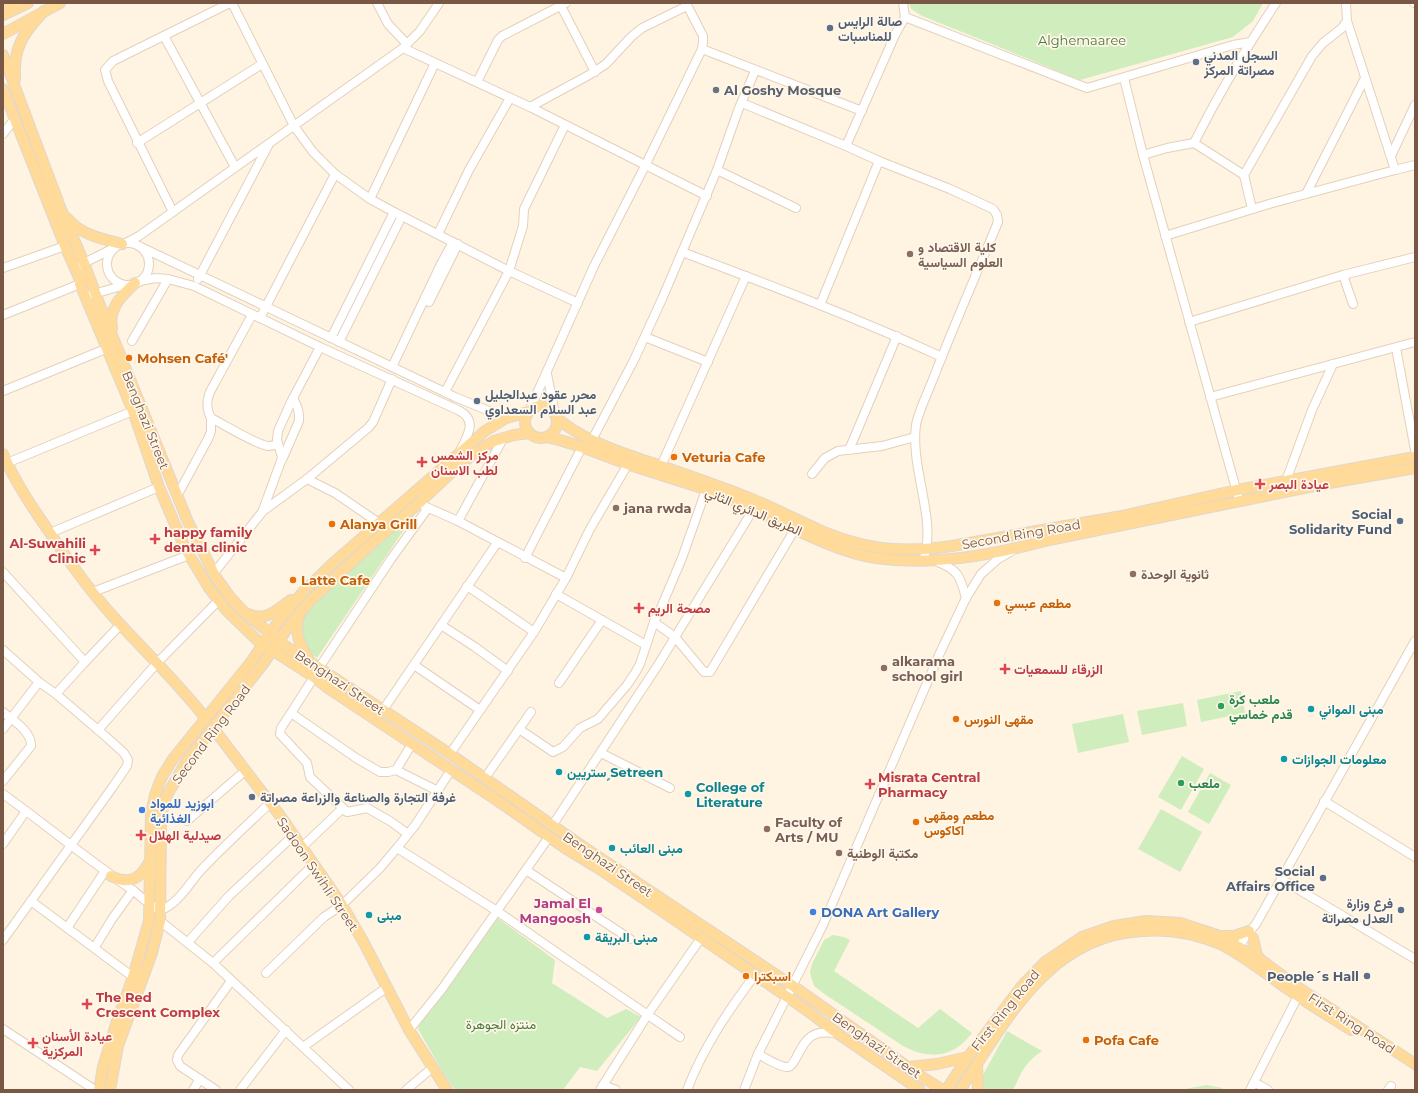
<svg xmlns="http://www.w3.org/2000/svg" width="1418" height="1093" font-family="Montserrat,Vazirmatn,sans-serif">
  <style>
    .green { fill: #d0edbe }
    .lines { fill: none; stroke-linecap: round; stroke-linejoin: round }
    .minor-casing { stroke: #e4d0bc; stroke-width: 10 }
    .major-casing { stroke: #dfd7d2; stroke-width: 12 }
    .minor { stroke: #fff; stroke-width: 8 }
    .major { stroke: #ffda98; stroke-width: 10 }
    .service-dot { fill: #5c6f8a; stroke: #fff7ea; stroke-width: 1.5 }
    .worship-dot { fill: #6b7280; stroke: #fff7ea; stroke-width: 1.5 }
    .education-dot { fill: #8d6e63; stroke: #fff7ea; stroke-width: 1.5 }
    .food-dot { fill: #e8710a; stroke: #fff7ea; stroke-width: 1.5 }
    .health-dot { fill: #e0444e; stroke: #fff7ea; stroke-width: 1.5 }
    .leisure-dot { fill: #2e9e5b; stroke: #fff7ea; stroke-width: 1.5 }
    .culture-dot { fill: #0f9aa8; stroke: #fff7ea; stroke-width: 1.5 }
    .shop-dot { fill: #3f7fe0; stroke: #fff7ea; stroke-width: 1.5 }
    .hotel-dot { fill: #d1479c; stroke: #fff7ea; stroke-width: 1.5 }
    .labels { text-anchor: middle; stroke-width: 3.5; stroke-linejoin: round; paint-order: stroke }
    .service-label { font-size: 13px; font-weight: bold; fill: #4e5e75; stroke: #fff7ea; text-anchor: start }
    .park-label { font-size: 13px; fill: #4b7a39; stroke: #fff7ea }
    .worship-label { font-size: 13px; font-weight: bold; fill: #5b616d; stroke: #fff7ea; text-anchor: start }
    .education-label { font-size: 13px; font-weight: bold; fill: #785e54; stroke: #fff7ea; text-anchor: start }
    .food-label { font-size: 13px; font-weight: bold; fill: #c56008; stroke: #fff7ea; text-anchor: start }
    .street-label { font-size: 13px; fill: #785845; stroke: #fff7ea }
    .health-label { font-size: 13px; font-weight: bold; fill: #be3a42; stroke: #fff7ea; text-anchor: start }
    .leisure-label { font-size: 13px; font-weight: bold; fill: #27864d; stroke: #fff7ea; text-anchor: start }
    .culture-label { font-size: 13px; font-weight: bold; fill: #0d838f; stroke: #fff7ea; text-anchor: start }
    .shop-label { font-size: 13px; font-weight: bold; fill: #366cbe; stroke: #fff7ea; text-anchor: start }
    .hotel-label { font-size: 13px; font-weight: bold; fill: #b23c85; stroke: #fff7ea; text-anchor: end }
  </style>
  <rect width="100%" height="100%" fill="#fff4e1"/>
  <g class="green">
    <path d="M909,3H1263L1253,21L1233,37L1080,80L982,40L922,16L911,9Z"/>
    <path d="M416,512L317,658L307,651L301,639L302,620L309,608Z"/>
    <path d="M1241,691L1245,713L1201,722L1197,700Z"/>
    <path d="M1183,703L1187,726L1142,735L1137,711Z"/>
    <path d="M1123,714L1129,742L1078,753L1072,724Z"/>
    <path d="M1182,756L1204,769L1181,810L1158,797Z"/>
    <path d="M1210,773L1231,785L1209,824L1188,812Z"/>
    <path d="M1161,809L1202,832L1180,872L1138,849Z"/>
    <path d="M495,916L555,960L552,983L607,1018L626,1009L641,1017L597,1071L580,1067L563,1090H455L445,1076L418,1029L423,1016L436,1002Z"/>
    <path d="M833,935L844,937L850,940L834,971L918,1028L940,1009L972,1033C953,1058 930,1060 903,1046L826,995L814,986L810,973L812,964L824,940Z"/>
    <path d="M1007,1031L1042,1051C1023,1065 1023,1070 1013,1090H984L983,1075Z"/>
    <path d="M1207,1085L1222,1088L1224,1090H1179Z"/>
  </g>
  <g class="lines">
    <g class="minor-casing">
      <g id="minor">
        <path d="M232,3L294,126L313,152L335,174L370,199L394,212L509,271L578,303"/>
        <path d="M377,3L388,24L407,44"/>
        <path d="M1346,3L1347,21L1395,170L1415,165"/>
        <path d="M1414,3H1415"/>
        <path d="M561,6L595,72"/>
        <path d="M905,17L1087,88L1233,45L1251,42"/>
        <path d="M164,36L235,167"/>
        <path d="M403,48L420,31L439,3"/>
        <path d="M702,49L862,111"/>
        <path d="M1124,78L1143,155L1238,496"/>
        <path d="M477,82L498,40L502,36L566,3"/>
        <path d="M742,103L846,146L879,161L950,189L993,209L997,215L998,222C977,273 955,323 935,374C930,388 918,412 916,425C910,470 938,521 923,561"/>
        <path d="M530,107L589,75L606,64L631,37L642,28L687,6"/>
        <path d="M3,134L13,121"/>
        <path d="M137,143L262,64"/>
        <path d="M1194,143L1244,175"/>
        <path d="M846,146L895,35L905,17L903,3"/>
        <path d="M1143,155L1167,148L1194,143C1218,95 1246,48 1276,3"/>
        <path d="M1391,156L1415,105"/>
        <path d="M717,170L796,208"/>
        <path d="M1306,194L1365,78"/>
        <path d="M370,199L435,63"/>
        <path d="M1252,209L1244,175L1312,56L1323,43L1342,28L1347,21"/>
        <path d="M173,212L108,81L105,70L113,61L230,3"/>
        <path d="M438,234L469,170L510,98"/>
        <path d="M1165,236L1269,204L1395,170"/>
        <path d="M126,243L139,236L403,48L530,107L707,196"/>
        <circle cx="128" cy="264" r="21"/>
        <path d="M141,247L455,397L506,418"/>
        <path d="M682,252C770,285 857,318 942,357"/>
        <path d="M3,268L65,246"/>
        <path d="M76,271L84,263L112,249"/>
        <path d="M1343,275L1353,304"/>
        <path d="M198,279L269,144"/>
        <path d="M140,281L156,278L168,279L194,286L320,347L458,410C478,420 468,435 460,451"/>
        <path d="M90,295L125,285"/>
        <path d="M429,302L458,244"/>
        <path d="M820,305L879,161"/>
        <path d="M3,315L80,284"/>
        <path d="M252,315L211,390C206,400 206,408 211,418C223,424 257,445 268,446C271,446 275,445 277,444"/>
        <path d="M260,318L335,174"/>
        <path d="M1189,322L1343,275L1415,257"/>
        <path d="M645,337L708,362"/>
        <path d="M331,338L394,212"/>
        <path d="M132,341L168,279"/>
        <path d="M339,342L402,216"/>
        <path d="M1396,348L1415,450"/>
        <path d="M392,367L441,264L453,242"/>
        <path d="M547,374L555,414"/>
        <path d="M3,391L108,348"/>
        <path d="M445,392L509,271L523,226L524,209L565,125"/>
        <path d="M1210,397L1415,342"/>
        <path d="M530,409L594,266L646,164L702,49L703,42V36L686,3"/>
        <path d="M592,440L634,360L662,299L717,170L739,108L755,71"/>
        <path d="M849,450L897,336"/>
        <path d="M282,460L299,421C300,412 297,406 293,398"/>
        <path d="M7,463L133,411"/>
        <path d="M661,466L746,276"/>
        <path d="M812,474L825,458L838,451L882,446L915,437"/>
        <path d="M307,479L335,493L379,523"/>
        <path d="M1286,481L1312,410L1333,364"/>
        <path d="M177,496L209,437L211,431V418"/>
        <path d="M424,506L458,521L566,578"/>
        <path d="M263,510L281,461L282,457L277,440L278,431L291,402L320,347"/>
        <path d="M458,521L504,437"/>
        <path d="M50,533L159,487"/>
        <path d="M525,558L582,447"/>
        <path d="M936,561C958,570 960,575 966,598"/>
        <path d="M3,572L85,662"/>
        <path d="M214,573L263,511L307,479L368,428L373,422L392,379"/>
        <path d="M467,586L534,632"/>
        <path d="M93,592L189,555"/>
        <path d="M556,594L646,645"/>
        <path d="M654,622L675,637L704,672H710L795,529"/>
        <path d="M441,625L475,647L508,671"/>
        <path d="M3,650L39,682L56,694L104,735L124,753L128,760L127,766L112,788L3,940"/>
        <path d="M414,665L480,710"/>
        <path d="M319,668L391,559L428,508"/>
        <path d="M314,677L291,713L356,758L380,772H388L396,770L412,744"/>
        <path d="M559,683L602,620"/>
        <path d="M56,694L85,662L121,624"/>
        <path d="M383,710L497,543"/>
        <path d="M3,712C13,720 32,732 31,746L3,781"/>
        <path d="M291,713L281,728L280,734L307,763L310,777L347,812L367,808L390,821L408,834"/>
        <path d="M3,729L39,682"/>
        <path d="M519,729L553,752L563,747L580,728L598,719L627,685L635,673L640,664L654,622L660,610L682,558L706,490"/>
        <path d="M98,730L157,663L218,601"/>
        <path d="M601,753L670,788"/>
        <path d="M450,754L534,632L566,578L590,529L628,464"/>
        <path d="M396,770L438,791"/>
        <path d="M485,778L531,712"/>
        <path d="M3,794C46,825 87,859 131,889C141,896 149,906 161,910C180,903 190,881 204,867C225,845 248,824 270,803"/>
        <path d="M1324,801L1415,857"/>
        <path d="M187,821L246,770"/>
        <path d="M552,826L658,665L753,510"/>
        <path d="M3,844L26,811"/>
        <path d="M302,847L343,808"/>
        <path d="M397,848L497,911L569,961L680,1037"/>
        <path d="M526,870L630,939"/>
        <path d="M1281,879L1415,959"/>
        <path d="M31,901L133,977"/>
        <path d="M160,921L213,963L349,1090"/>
        <path d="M67,928L105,871"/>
        <path d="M188,942L229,896L294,835"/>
        <path d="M95,947L112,919L133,890"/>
        <path d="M1237,952L1245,937L1256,924L1415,641"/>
        <path d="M213,963L314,864"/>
        <path d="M266,973L324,917L342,905L380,868L397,848L416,824L451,770"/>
        <path d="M3,1029L95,1090"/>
        <path d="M409,1030L442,989L549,837"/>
        <path d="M303,1047L386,988"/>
        <path d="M758,1054C765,1058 780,1067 787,1067C796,1068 800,1039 816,1034C823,1031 830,1033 837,1033"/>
        <path d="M1254,1082L1268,1090"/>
        <path d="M603,1085L616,1090"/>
        <path d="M193,1090L200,1079"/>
        <path d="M216,1090L180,1066L177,1060L178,1055L231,981"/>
        <path d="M240,1090L286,1030"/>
        <path d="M406,1090L432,1068"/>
        <path d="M600,1090L648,1014L701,938"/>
        <path d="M687,1090C703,1048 728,1011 755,975"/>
        <path d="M744,1090L758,1054L823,925L939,655L966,598L981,574L998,559L1012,551"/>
        <path d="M1250,1090L1300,992"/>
        <path d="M1388,1090L1391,1086"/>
      </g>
    </g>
    <g class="major-casing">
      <g id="major">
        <path d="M7,3H10"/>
        <path d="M3,15L28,3"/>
        <path d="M3,34L60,3"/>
        <path d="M3,55L62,212L84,263L101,308L188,522L215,576L230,597L244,612L284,645L450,754L582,846L793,986L919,1075L943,1090"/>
        <path d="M15,79C13,48 23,33 44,11"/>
        <path d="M3,89L65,246L81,282L80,284L133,411L159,487L185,548L209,588L227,611L258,641L314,677L328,688L498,801L565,848L598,868L656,907L805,1009L837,1033L920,1090"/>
        <path d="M67,218C81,235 102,239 122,244"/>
        <path d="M112,329C108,309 121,296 135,283"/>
        <circle cx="541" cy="422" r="16"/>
        <path d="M557,418C584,442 628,455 661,466C690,476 719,486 747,497C783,511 816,532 853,542C886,552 919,551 952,546L1122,516L1237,490L1415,457"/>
        <path d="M547,437C576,443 602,455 630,465C655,473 680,481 705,489C721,495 737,502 752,509C789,526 836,552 876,558C934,566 993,555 1049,540L1324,484L1415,468"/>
        <path d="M3,454C15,482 31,506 48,530C67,559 87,587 110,613C142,649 177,681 206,719"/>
        <path d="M248,614C267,622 276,610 291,600"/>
        <path d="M300,615C292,630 301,647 309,660"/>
        <path d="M213,728L281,817L342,905L364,943L409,1030L447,1090"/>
        <path d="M111,876C129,885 141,879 149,862"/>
        <path d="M1222,936H1234L1249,931"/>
        <path d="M1253,938L1257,955L1261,960"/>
        <path d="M977,1064L978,1090"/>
        <path d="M909,1067L937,1064L968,1057"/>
        <path d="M99,1090L103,1067L116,1024L133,977L149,921L151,814L155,795L159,784L163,775L173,759L251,662L280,619L304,591L332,564L485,431L506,418L528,412"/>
        <path d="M110,1090L118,1046L152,953L160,921L161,816L166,797L186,762L263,664L291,623L310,601L367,548L419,503L452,472L472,455L494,441L514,435L529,433"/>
        <path d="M946,1090L968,1057L1021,987L1045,962L1082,937L1114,926L1146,921L1180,923L1220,936L1261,960L1302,990L1415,1064"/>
        <path d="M960,1090C1006,1021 1049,935 1143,931C1169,929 1196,934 1220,944C1248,958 1272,979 1298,996C1315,1008 1334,1019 1351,1030"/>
      </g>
    </g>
    <use href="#minor" class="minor"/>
    <use href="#major" class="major"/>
  </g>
  <g class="service-dot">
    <circle cx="830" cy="28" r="4"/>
    <circle cx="1196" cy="62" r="4"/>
    <circle cx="477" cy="401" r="4"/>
    <circle cx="1400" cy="521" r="4"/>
    <circle cx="252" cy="797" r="4"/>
    <circle cx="1323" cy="878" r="4"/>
    <circle cx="1401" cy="910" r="4"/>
    <circle cx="1367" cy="976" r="4"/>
  </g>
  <circle class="worship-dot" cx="716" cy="90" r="4"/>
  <g class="education-dot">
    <circle cx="910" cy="254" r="4"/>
    <circle cx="616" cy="508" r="4"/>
    <circle cx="1133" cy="574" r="4"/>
    <circle cx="884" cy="668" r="4"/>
    <circle cx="767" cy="829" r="4"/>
    <circle cx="839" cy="853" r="4"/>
  </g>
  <g class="food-dot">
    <circle cx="129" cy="358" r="4"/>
    <circle cx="674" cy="457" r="4"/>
    <circle cx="332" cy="524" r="4"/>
    <circle cx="293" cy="580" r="4"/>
    <circle cx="997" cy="603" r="4"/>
    <circle cx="956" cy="719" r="4"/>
    <circle cx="916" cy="822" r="4"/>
    <circle cx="746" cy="976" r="4"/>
    <circle cx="1086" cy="1040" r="4"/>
  </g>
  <g class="health-dot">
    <path d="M420 456h4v4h4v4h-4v4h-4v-4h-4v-4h4z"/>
    <path d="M1258 478h4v4h4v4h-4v4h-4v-4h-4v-4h4z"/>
    <path d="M153 533h4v4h4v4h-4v4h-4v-4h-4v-4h4z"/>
    <path d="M93 544h4v4h4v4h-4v4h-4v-4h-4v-4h4z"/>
    <path d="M637 602h4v4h4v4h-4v4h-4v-4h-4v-4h4z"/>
    <path d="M1003 663h4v4h4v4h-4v4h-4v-4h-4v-4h4z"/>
    <path d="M868 778h4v4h4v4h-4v4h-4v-4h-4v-4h4z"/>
    <path d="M139 829h4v4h4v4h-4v4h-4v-4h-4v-4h4z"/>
    <path d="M85 998h4v4h4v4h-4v4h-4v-4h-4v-4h4z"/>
    <path d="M31 1037h4v4h4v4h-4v4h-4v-4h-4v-4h4z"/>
  </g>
  <g class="leisure-dot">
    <circle cx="1221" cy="706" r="4"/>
    <circle cx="1181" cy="783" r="4"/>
  </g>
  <g class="culture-dot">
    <circle cx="1311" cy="709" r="4"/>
    <circle cx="1284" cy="759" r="4"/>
    <circle cx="559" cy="772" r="4"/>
    <circle cx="688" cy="794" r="4"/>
    <circle cx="612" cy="848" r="4"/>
    <circle cx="369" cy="915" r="4"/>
    <circle cx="587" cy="937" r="4"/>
  </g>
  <g class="shop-dot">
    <circle cx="142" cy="810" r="4"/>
    <circle cx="813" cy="912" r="4"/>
  </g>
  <circle class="hotel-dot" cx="599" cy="910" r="4"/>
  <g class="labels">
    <g class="service-label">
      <text x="838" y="26">صالة الرايس<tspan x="838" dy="15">للمناسبات</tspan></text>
      <text x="1204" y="60">السجل المدني<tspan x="1204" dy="15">مصراتة المركز</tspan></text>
      <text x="485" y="399">محرر عقود عبدالجليل<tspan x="485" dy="15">عبد السلام السعداوي</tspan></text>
      <text x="1392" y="519" text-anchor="end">Social<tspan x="1392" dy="15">Solidarity Fund</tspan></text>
      <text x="260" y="802">غرفة التجارة والصناعة والزراعة مصراتة</text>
      <text x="1315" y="876" text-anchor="end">Social<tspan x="1315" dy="15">Affairs Office</tspan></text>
      <text x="1393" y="908" text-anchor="end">فرع وزارة<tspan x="1393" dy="15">العدل مصراتة</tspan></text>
      <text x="1359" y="981" text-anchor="end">People´s Hall</text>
    </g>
    <g class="park-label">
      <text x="1082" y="45">Alghemaaree</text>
      <text x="501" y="1029">منتزه الجوهرة</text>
    </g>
    <g class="worship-label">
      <text x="724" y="95">Al Goshy Mosque</text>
    </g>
    <g class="education-label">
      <text x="918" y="252">كلية الاقتصاد و<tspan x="918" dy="15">العلوم السياسية</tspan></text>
      <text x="624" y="513">jana rwda</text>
      <text x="1141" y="579">ثانوية الوحدة</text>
      <text x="892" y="666">alkarama<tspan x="892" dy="15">school girl</tspan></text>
      <text x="775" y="827">Faculty of<tspan x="775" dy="15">Arts / MU</tspan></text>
      <text x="847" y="858">مكتبة الوطنية</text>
    </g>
    <g class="food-label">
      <text x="137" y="363">Mohsen Café'</text>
      <text x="682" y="462">Veturia Cafe</text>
      <text x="340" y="529">Alanya Grill</text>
      <text x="301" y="585">Latte Cafe</text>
      <text x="1005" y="608">مطعم عبسي</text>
      <text x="964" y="724">مقهى النورس</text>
      <text x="924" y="820">مطعم ومقهى<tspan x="924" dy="15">اكاكوس</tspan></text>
      <text x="754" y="981">اسبكترا</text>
      <text x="1094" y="1045">Pofa Cafe</text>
    </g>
    <g class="street-label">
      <text transform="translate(146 420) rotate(68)" y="5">Benghazi Street</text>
      <text transform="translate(754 511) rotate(23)" y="5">الطريق الدائري الثاني</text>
      <text transform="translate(1021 534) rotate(-10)" y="5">Second Ring Road</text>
      <text transform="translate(340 682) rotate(34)" y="5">Benghazi Street</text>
      <text transform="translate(211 734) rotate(-53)" y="5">Second Ring Road</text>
      <text transform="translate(608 864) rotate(34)" y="5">Benghazi Street</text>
      <text transform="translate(318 874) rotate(56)" y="5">Sadoon Swihli Street</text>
      <text transform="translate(1005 1010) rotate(-51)" y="5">First Ring Road</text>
      <text transform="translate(1352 1023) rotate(33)" y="5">First Ring Road</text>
      <text transform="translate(877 1045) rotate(35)" y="5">Benghazi Street</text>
    </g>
    <g class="health-label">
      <text x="431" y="460">مركز الشمس<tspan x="431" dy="15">لطب الاسنان</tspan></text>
      <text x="1269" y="489">عيادة البصر</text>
      <text x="164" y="537">happy family<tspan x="164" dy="15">dental clinic</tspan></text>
      <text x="86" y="548" text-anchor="end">Al-Suwahili<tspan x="86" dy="15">Clinic</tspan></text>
      <text x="648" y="613">مصحة الريم</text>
      <text x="1014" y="674">الزرقاء للسمعيات</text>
      <text x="878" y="782">Misrata Central<tspan x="878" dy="15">Pharmacy</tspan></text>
      <text x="149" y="840">صيدلية الهلال</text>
      <text x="96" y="1002">The Red<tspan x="96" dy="15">Crescent Complex</tspan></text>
      <text x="42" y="1041">عيادة الأسنان<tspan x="42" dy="15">المركزية</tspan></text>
    </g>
    <g class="leisure-label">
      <text x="1229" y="704">ملعب كرة<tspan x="1229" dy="15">قدم خماسي</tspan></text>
      <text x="1189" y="788">ملعب</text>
    </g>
    <g class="culture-label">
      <text x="1319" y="714">مبنى المواني</text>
      <text x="1292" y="764">معلومات الجوازات</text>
      <text x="567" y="777">ستريين ٍSetreen</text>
      <text x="696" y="792">College of<tspan x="696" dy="15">Literature</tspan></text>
      <text x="620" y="853">مبنى العائب</text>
      <text x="377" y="920">مبنى</text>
      <text x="595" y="942">مبنى البريقة</text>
    </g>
    <g class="shop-label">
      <text x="150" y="808">ابوزيد للمواد<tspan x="150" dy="15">الغذائية</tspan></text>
      <text x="821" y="917">DONA Art Gallery</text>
    </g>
    <g class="hotel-label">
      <text x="591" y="908">Jamal El<tspan x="591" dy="15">Mangoosh</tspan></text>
    </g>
  </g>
  <rect width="1418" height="1093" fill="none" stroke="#785845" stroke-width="8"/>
</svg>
